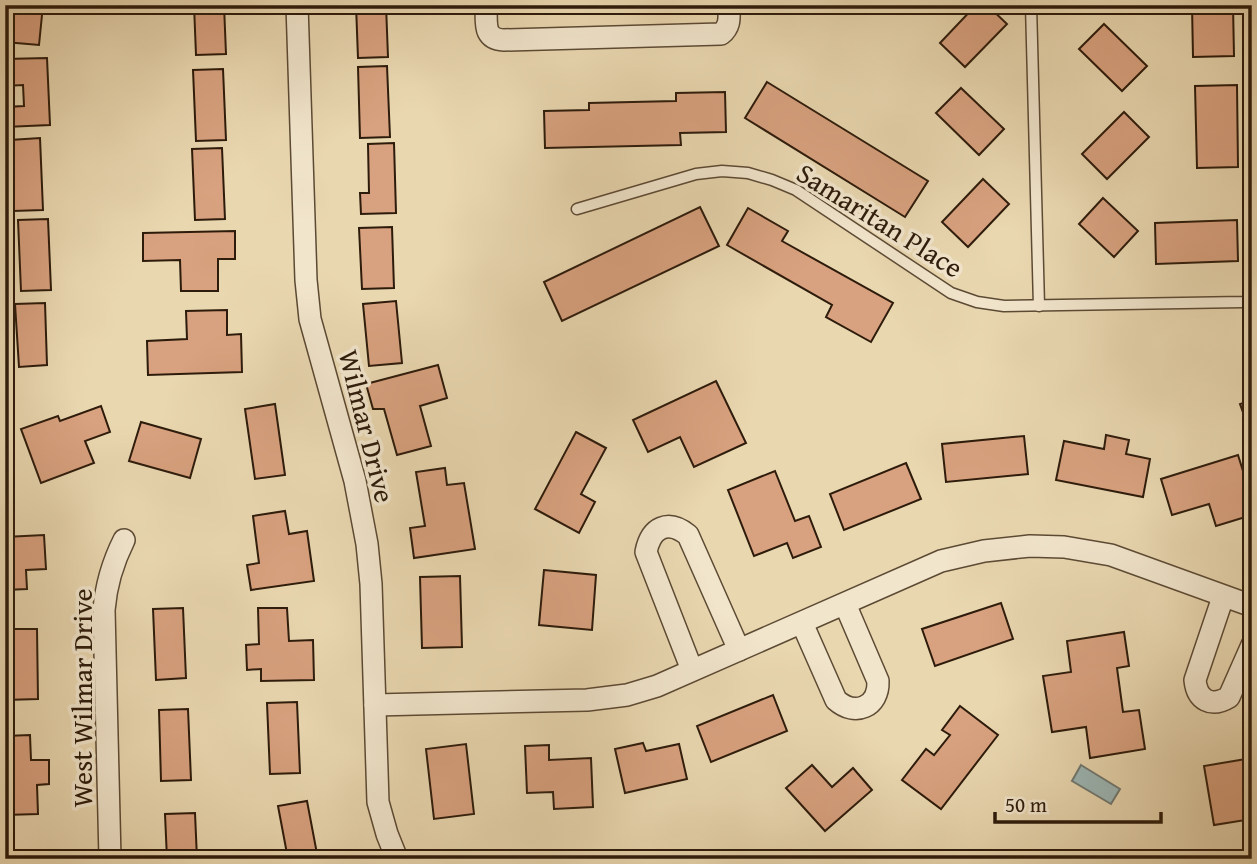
<svg xmlns="http://www.w3.org/2000/svg" width="1257" height="864" font-family="'Gentium Book Plus',serif">
  <style>
    .water { fill: #9cb7b6; stroke: #707972; stroke-width: 2 }
    .building { fill: #d8a17f; stroke: #2d1b0b; stroke-width: 2 }
    .lines { fill: none; stroke-linecap: round; stroke-linejoin: round }
    .lane-casing { stroke: #5c4a34; stroke-width: 13 }
    .street-casing { stroke: #5c4a34; stroke-width: 24 }
    .lane { stroke: #f1e5cc; stroke-width: 10 }
    .street { stroke: #f1e5cc; stroke-width: 21 }
    .labels { text-anchor: middle; stroke-width: 7; stroke-linejoin: round; paint-order: stroke }
    .street-label { font-size: 28px; fill: #2d1b0b; stroke: #f1e5cc }
  </style>
  <rect width="100%" height="100%" fill="#e9d7b0"/>
  <filter id="stains"><feTurbulence type="fractalNoise" baseFrequency=".00286" numOctaves="4"/><feColorMatrix values="0 0 0 0 .2 0 0 0 0 .09 0 0 0 0 .02 0 0 0 .5 -.17"/></filter>
  <radialGradient id="worn" r=".72"><stop offset=".6" stop-color="#630" stop-opacity="0"/><stop offset="1" stop-color="#630" stop-opacity=".3"/></radialGradient>
  <path class="water" d="M1081,765L1120,789L1111,804L1072,781Z"/>
  <g class="building">
    <path d="M7,5H43L39,45L5,42Z"/>
    <path d="M194,5H224L226,54L196,55Z"/>
    <path d="M356,5H386L388,57L358,58Z"/>
    <path d="M976,5H987L1007,24L965,67L940,43Z"/>
    <path d="M1192,5H1233L1234,56L1193,57Z"/>
    <path d="M1104,24L1147,66L1122,91L1079,49Z"/>
    <path d="M47,58L50,125L5,127V107L24,106L23,85L5,86V59Z"/>
    <path d="M387,66L390,137L360,138L358,67Z"/>
    <path d="M223,69L226,140L196,141L193,70Z"/>
    <path d="M767,82L928,181L905,217L745,118Z"/>
    <path d="M1237,85L1238,167L1197,168L1195,86Z"/>
    <path d="M961,88L1004,129L979,155L936,113Z"/>
    <path d="M725,92L726,132L680,133L681,145L545,148L544,111L589,110V103L676,101V93Z"/>
    <path d="M1124,112L1149,137L1107,179L1082,154Z"/>
    <path d="M40,138L43,210L13,211L10,140Z"/>
    <path d="M394,143L396,213L361,214L360,193H369L368,144Z"/>
    <path d="M222,148L225,219L195,220L192,149Z"/>
    <path d="M983,179L1009,204L968,247L942,222Z"/>
    <path d="M1103,198L1138,231L1114,257L1079,224Z"/>
    <path d="M700,207L719,246L562,321L544,282Z"/>
    <path d="M748,208L788,231L782,241L893,303L871,342L826,317L832,305L727,245Z"/>
    <path d="M48,219L51,290L21,291L18,220Z"/>
    <path d="M1237,220L1238,261L1156,264L1155,223Z"/>
    <path d="M392,227L394,288L362,289L359,228Z"/>
    <path d="M235,231V259H218V291H181L180,260L143,261V233Z"/>
    <path d="M396,301L402,363L369,366L363,304Z"/>
    <path d="M45,303L47,365L19,367L15,304Z"/>
    <path d="M227,310V335L241,334L242,372L148,375L147,341L187,339L186,311Z"/>
    <path d="M438,365L447,398L420,406L431,446L397,455L384,409H373L366,384Z"/>
    <path d="M716,381L746,443L694,467L680,437L648,452L633,420Z"/>
    <path d="M1252,400V437L1240,404Z"/>
    <path d="M275,404L285,475L255,479L245,409Z"/>
    <path d="M101,406L110,432L85,441L94,463L41,483L21,429L58,416L60,421Z"/>
    <path d="M141,422L201,439L190,478L129,461Z"/>
    <path d="M576,432L606,448L581,494L595,502L579,533L535,509Z"/>
    <path d="M1106,435L1129,440L1126,454L1150,459L1143,497L1056,480L1064,441L1104,449Z"/>
    <path d="M1024,436L1028,474L946,482L942,444Z"/>
    <path d="M1238,455L1252,500V515L1216,526L1209,504L1172,515L1161,479Z"/>
    <path d="M906,463L921,499L844,530L830,494Z"/>
    <path d="M445,468L447,485L464,483L475,549L414,558L410,528L425,526L416,472Z"/>
    <path d="M775,471L795,521L809,516L821,547L793,558L787,543L754,556L728,490Z"/>
    <path d="M285,511L289,534L307,531L314,581L251,590L247,565L259,563L253,516Z"/>
    <path d="M44,535L46,569L26,570L27,589L5,590V537Z"/>
    <path d="M544,570L596,575L592,630L539,625Z"/>
    <path d="M460,576L462,647L422,648L420,577Z"/>
    <path d="M1001,603L1013,639L935,666L922,629Z"/>
    <path d="M183,608L186,678L156,680L153,609Z"/>
    <path d="M258,608H287L289,641L313,640L314,680L261,681V669L247,670L246,645L259,644Z"/>
    <path d="M5,629H37L38,699L5,700Z"/>
    <path d="M1124,632L1129,666L1117,668L1123,712L1139,710L1145,749L1090,758L1086,727L1052,732L1043,676L1071,672L1067,641Z"/>
    <path d="M773,695L787,731L711,762L697,726Z"/>
    <path d="M297,702L300,773L270,774L267,703Z"/>
    <path d="M960,706L998,735L941,809L902,780L926,749L934,755L950,735L942,730Z"/>
    <path d="M188,709L191,780L161,781L159,710Z"/>
    <path d="M30,735L31,760H49V784L37,785L38,814L5,815V736Z"/>
    <path d="M643,743L646,751L679,744L687,779L625,793L615,749Z"/>
    <path d="M466,744L474,814L434,819L426,749Z"/>
    <path d="M549,745V760L591,758L593,807L554,809L553,792L527,793L525,746Z"/>
    <path d="M1252,758V819L1214,825L1204,766Z"/>
    <path d="M812,765L832,787L853,768L872,790L825,831L786,788Z"/>
    <path d="M307,801L318,859H288L278,806Z"/>
    <path d="M195,813L197,859H167L165,814Z"/>
  </g>
  <g class="lines">
    <g class="lane-casing">
      <g id="lane">
        <path d="M1031,5L1039,306"/>
        <path d="M577,209L696,174L722,171L748,173L772,180L796,190L951,293L977,302L1004,306L1243,302L1252,300"/>
      </g>
    </g>
    <g class="street-casing">
      <g id="street">
        <path d="M297,5L306,280L310,319L355,481L367,544L371,584L378,802L387,834L397,859"/>
        <path d="M486,5C487,22 482,39 504,40L721,34C731,26 729,17 729,5"/>
        <path d="M1223,597L1195,680C1197,700 1211,708 1229,697L1252,645"/>
        <path d="M802,623L836,700C855,717 879,707 878,681L845,604"/>
        <path d="M692,670L646,552C651,527 668,519 688,535L739,650"/>
        <path d="M375,705L587,700L627,695L657,686L941,561L984,551L1030,546L1064,547L1111,555L1252,606"/>
        <path d="M110,859L104,610C106,585 113,562 124,540"/>
      </g>
    </g>
    <use href="#lane" class="lane"/>
    <use href="#street" class="street"/>
  </g>
  <g class="labels">
    <g class="street-label">
      <text transform="translate(880 220) rotate(32)" y="10">Samaritan Place</text>
      <text transform="translate(367 426) rotate(76)" y="10">Wilmar Drive</text>
      <text transform="translate(82 698) rotate(-90)" y="10">West Wilmar Drive</text>
    </g>
  </g>
  <rect width="1257" height="864" fill="none" stroke="#e9d7b0" stroke-width="28"/>
  <rect x="7" y="7" width="1243" height="850" fill="none" stroke="#2d1b0b" stroke-width="3.5"/>
  <rect x="14" y="14" width="1229" height="836" fill="none" stroke="#2d1b0b" stroke-width="2"/>
  <path d="M995 812v10h166v-10" fill="none" stroke="#2d1b0b" stroke-width="3.5"/>
  <text x="1005" y="812" font-size="21" fill="#2d1b0b" stroke="#f1e5cc" stroke-width="5" paint-order="stroke">50 m</text>
  <rect width="100%" height="100%" filter="url(#stains)"/>
  <rect width="100%" height="100%" fill="url(#worn)"/>
</svg>
